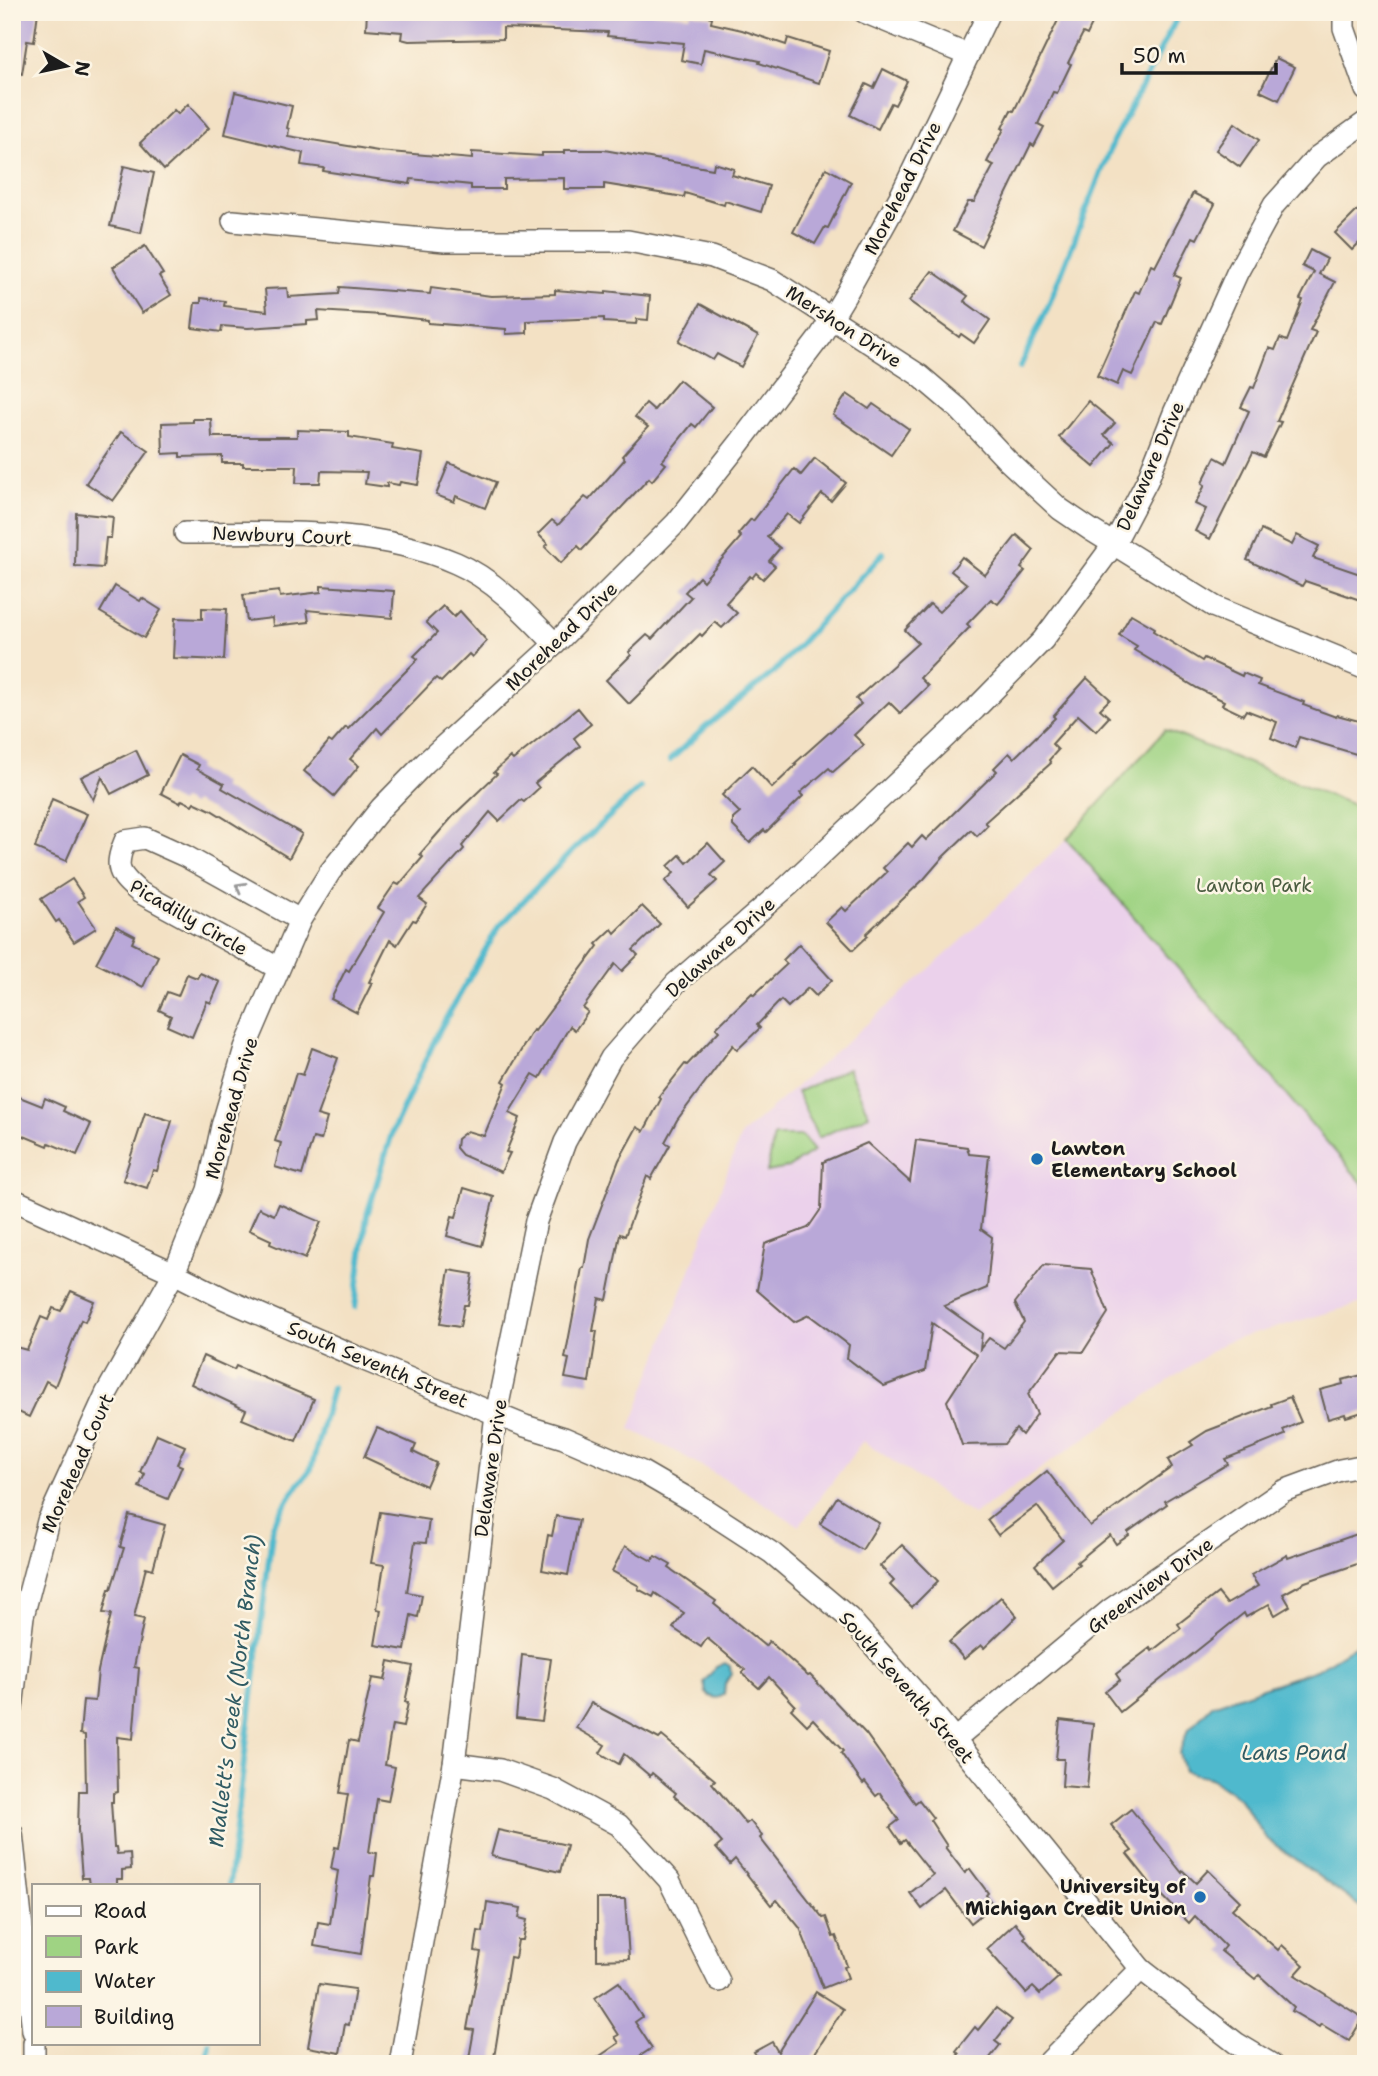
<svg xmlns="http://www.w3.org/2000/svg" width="1378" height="2076" font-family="'Shantell Sans',sans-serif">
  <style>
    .built { fill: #ebd1eb }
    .green { fill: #9fd383; stroke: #5e7850; stroke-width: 2 }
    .water { fill: #4fb9cd; stroke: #366a74; stroke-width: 2 }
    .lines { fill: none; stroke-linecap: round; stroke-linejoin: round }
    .stream { stroke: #4fb9cd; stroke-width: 6 }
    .building { fill: #b9a8d8 }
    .minor-casing { stroke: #676157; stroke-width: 24 }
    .minor { stroke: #fff; stroke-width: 21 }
    .oneway { stroke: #999 }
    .poi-dot { fill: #1f6fb2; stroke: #fcf5e5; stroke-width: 2.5 }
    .labels { text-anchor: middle; stroke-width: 5; stroke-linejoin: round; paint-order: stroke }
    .street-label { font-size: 19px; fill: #1c1c1c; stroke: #fcf5e5 }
    .park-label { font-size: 19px; fill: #4a5c40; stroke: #fcf5e5 }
    .poi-label { font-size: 19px; font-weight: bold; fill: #1c1c1c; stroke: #fcf5e5; text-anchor: start }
    .water-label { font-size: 21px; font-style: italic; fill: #305b63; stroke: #fcf5e5 }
  </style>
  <rect width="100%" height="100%" fill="#fcf5e5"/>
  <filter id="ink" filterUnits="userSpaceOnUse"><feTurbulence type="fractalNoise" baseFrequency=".0143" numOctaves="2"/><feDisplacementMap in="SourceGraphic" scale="14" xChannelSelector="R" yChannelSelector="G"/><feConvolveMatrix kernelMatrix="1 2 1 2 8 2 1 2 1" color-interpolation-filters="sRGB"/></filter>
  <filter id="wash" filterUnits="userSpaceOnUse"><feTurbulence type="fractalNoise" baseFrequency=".00686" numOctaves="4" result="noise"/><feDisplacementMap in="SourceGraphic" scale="28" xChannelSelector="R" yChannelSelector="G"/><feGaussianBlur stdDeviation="1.57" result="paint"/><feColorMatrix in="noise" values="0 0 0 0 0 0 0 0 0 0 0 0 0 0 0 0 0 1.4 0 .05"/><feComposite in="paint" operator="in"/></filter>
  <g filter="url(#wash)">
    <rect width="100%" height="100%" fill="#f3e1c4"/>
    <path class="built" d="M1067,839L1363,1184L1366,1195V1302L1225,1342L973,1515L863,1441L799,1526L740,1488L684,1456L630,1429L741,1135L960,942Z"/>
    <g class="green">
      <path d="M1165,730L1366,810V1195L1363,1184L1067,839Z"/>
      <path d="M848,1068L869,1115L818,1138L797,1092Z"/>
      <path d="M774,1136H802L814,1151L788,1168L767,1172Z"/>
    </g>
    <g class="water">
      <path d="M1366,1639V1911L1266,1838L1239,1798L1210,1778L1184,1771L1179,1753L1188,1730L1212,1705L1316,1670Z"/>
      <path d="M725,1663L730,1666L731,1674L725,1684L724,1694C719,1700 711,1698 706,1693L704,1682L716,1667Z"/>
    </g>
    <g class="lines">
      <g class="stream">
        <path d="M1020,367L1047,309L1113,142L1180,12"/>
        <path d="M670,760L708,725L774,672L883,553"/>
        <path d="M355,1307L367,1215L393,1130L440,1029L499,926L572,851L640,788"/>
        <path d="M229,1885L273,1525L293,1492L311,1469L332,1388"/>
        <path d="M207,2064L209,2043"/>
      </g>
    </g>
    <g id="blocks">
      <g class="building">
        <path d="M12,12H38L34,42L27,41L22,74L12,73Z"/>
        <path d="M367,12H646L690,16L691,13L712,17L711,23L742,30L786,45L788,38L829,51L819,83L759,63L760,61L704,49L701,64L681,60L684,43L607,36L608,32L503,28V39L409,41L401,39L402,32L366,29Z"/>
        <path d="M1062,12H1098L1087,35L1083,33L1068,63L1071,64L1057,93L1053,92L1038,124L1044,127L1034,146L1031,144L981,246L953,231L968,202H974L994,165L987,162L1004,129L1002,128L1011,110L1014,111Z"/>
        <path d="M1276,58L1295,67L1279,100L1260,91Z"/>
        <path d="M883,69L907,81L895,105L891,103L878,129L850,115L866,84L874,88Z"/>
        <path d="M235,92L292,106L287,128L289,129L288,136L378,151L472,159V152L542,156V153H564V150H604L713,169L714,163L734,169L732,175L769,186L761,212L725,201L724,205L685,193L684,197L604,184V189H564V178L504,179V189H471V185L411,179L410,184L323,171L324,168L301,165L303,153L225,134Z"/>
        <path d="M188,104L209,128L164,170L140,143L174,110L178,114Z"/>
        <path d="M1235,123L1259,140L1240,167L1216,150Z"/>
        <path d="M124,166L154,173L141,233L110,226Z"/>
        <path d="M826,168L851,182L828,228L825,227L815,244L793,232Z"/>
        <path d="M1193,193L1215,204L1197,239L1193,237L1174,275L1181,278L1162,324L1157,322L1132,375L1123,371L1117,385L1097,376L1135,291L1139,293L1151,265L1155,267Z"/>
        <path d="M1366,202V236L1352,250L1335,233Z"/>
        <path d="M145,246L163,274L159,276L171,295L142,313L113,267Z"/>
        <path d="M1310,250L1327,259L1319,274L1335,282L1310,330L1316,332L1277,421L1281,422L1264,457L1253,452L1210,539L1195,531L1206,509L1195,504L1205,485L1202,483L1215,457L1226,463L1249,411L1241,407L1251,387L1254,388L1269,348L1275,350L1280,338L1287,341L1303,300L1300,299L1314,272L1302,266Z"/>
        <path d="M932,271L968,296L964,301L990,320L974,343L961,334L959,337L909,301Z"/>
        <path d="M340,287L430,294L431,288L491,296L555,294V290L606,294V291L650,296L648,320L637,319L636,324L604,322V318L527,321V333L506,334V329L428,323V320L382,315L318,311L319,320L307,321V324L248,328L222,326L221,332L192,328L195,303H201V298L225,301L224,306L267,311L265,289L287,288L288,297L339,294Z"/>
        <path d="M700,304L758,336L741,367L717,354L713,360L679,341Z"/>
        <path d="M679,380L712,407L696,427L692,424L662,461L666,464L652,481L649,478L582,550L578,546L561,563L545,547L548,544L538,534L552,520L558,525L585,497L589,500L625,459L622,456L648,427L635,417L646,403L654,410Z"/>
        <path d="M847,394L869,409L873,404L909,429L891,455L833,415Z"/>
        <path d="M1088,401L1115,423L1104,435L1114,443L1094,467L1059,437Z"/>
        <path d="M193,419H211L212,437H297V430L349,432V437L393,444L392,449L423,454L418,485L400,482L399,485L387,483V487L365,484L367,472L321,471L320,483H296L297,466H243V463H222V456L180,457V453L163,454L162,423L193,422Z"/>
        <path d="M121,432L149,451L113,501L86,483Z"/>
        <path d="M815,458L846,483L831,501L822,494L799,523L787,514L767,537L780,548L769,561L775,566L763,579L756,573L752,578L750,576L726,603L737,613L722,628L715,622L702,636L700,634L629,704L606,680L631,655L629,652L647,635L652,639L691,597L685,592L699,577L703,581L741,537L738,534L751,519L753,521L794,469L801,475Z"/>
        <path d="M449,463L496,482L485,508L456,496L454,502L436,495Z"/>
        <path d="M76,513L113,517L111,538H106L103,568L75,566Z"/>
        <path d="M1261,530L1292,545L1297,535L1319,546L1313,558L1366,576V602L1305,581L1302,586L1247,560Z"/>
        <path d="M1017,535L1034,550L1021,568L1025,571L998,604L991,599L967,624L970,627L920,678L928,686L900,713L889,702L854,735L864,745L833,772L829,768L800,793L803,796L766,832L764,830L750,843L733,826V819L740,813L722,795L752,766L772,788L796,765L794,764L861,704L856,699L918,643L905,630L930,604L939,612L967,584L951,571L962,557L985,575Z"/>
        <path d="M115,586L140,601L142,598L161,610L144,638L100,612Z"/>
        <path d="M321,586L394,591L392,618L307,610L309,622L273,626L272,618L247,621L243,595L279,591L280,597L321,592Z"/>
        <path d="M443,606L454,617L460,611L487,641L472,657L469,654L441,682L436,678L382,734L377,728L350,759L359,766L334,796L304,771L329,741L332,743L346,727L348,729L418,659L414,656L437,633L426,622Z"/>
        <path d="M202,608L227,609L224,660L173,658L175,618L202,619Z"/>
        <path d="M1131,614L1155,628L1153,631L1202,661L1204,658L1242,676L1243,673L1260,680L1258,685L1304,702L1303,705L1336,717L1337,715L1366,723V757L1299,737L1295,748L1271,738L1277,722L1246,710L1243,715L1222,705L1224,701L1197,688L1134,650L1137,646L1119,635Z"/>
        <path d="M1087,678L1110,699L1100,709L1109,717L1096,731L1078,715L1052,744L1058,750L1049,760L1051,763L985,822L988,825L977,836L971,830L943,857L924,879L866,934L868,936L853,950L826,922L842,907L846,911L887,872L883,868L908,843L912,847L922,836L926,840L997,771L994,768L1009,753L1014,758L1055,718L1053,716Z"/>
        <path d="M578,708L591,724L574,738L580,746L535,783L539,788L524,802L521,800L499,821L490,812L462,846L464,849L419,898L427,904L416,921L413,920L397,945L390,940L369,982L372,983L357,1013L331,999L346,969L349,971L384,912L378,908L395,883L399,885L423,857L420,854L455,814L497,774L494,772L510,757L513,760Z"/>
        <path d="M136,750L148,775L111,794L102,777L93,800L81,777Z"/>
        <path d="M180,755L199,765L197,769L224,784L222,788L302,834L289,858L211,810L194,802L192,805L182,800L180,803L161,793Z"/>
        <path d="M52,799L87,814L66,861L35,848Z"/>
        <path d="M708,843L725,862L711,875L717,881L688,907L665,881L674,873L668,866L680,855L687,863Z"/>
        <path d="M72,879L84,897L78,901L96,928L74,942L59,920L56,922L41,899Z"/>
        <path d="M642,906L660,924L633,950L638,955L622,971L615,964L583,1008L588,1012L575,1030L570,1026L540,1078L533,1074L509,1113L520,1118L506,1152L510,1153L501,1172L462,1155L456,1148L457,1139L467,1131L484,1136L506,1083L503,1081L533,1030L535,1031L598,946L596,944L612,929L615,933Z"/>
        <path d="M116,926L135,936L132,943L158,956L143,987L96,963Z"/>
        <path d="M799,944L832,980L816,996L808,988L788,1007L781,1000L757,1025L760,1028L737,1050L733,1045L677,1120L665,1142L670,1145L651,1179L647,1176L625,1236L620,1234L607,1300L599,1298L593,1331H597L589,1382L565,1378L569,1359L565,1358L582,1268H584L589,1239L619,1160L637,1127L644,1131L661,1099L659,1097L685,1064L687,1065L719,1031L716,1028L752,993L754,995L787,964L783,960Z"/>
        <path d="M200,973L220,982L211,1003L207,1001L192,1037L167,1026L171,1016L159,1010L167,992L178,996L187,974L197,978Z"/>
        <path d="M312,1048L338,1058L317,1115L327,1118L321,1140L313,1138L302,1175L275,1167L281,1143L275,1141L296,1073L303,1075Z"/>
        <path d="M12,1094L42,1106L45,1098L65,1107L63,1111L91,1124L77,1155L49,1143L48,1146L12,1131Z"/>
        <path d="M145,1113L172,1121L157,1171L153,1170L147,1188L123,1180Z"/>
        <path d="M916,1140L967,1147L969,1154L989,1156L981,1229L992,1237L987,1288L944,1306L982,1333L980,1349L989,1338L1004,1348L1024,1322L1015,1303L1044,1265L1091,1269L1108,1313L1083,1352L1060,1351L1028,1394L1037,1414L1022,1435L1016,1429L1004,1444L962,1445L947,1401L977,1355L932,1323L925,1371L884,1386L847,1358L849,1345L809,1315L794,1322L757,1290L765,1244L808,1228L821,1209L823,1162L867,1143L910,1182Z"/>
        <path d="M464,1188L494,1197L482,1246L447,1236L452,1216L456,1217Z"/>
        <path d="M279,1204L321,1222L305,1259L270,1244L271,1240L249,1230L259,1208L274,1215Z"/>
        <path d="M449,1270L473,1274L468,1305H464L460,1327L440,1324Z"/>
        <path d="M71,1291L94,1301L85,1322L81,1320L55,1386L46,1381L29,1417L12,1409V1346L27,1350L41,1317L48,1320L53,1308L61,1311Z"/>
        <path d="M203,1356L234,1370L236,1366L314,1399L296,1441L242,1419L246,1410L191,1384Z"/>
        <path d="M1366,1374V1411L1346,1417L1345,1414L1328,1419L1320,1390L1343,1384L1342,1380Z"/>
        <path d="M1290,1397L1301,1422L1283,1430L1285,1435L1225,1459L1228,1464L1165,1501L1167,1504L1128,1532L1129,1535L1116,1544L1110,1535L1077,1562L1079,1564L1052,1586L1035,1565L1063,1540L1037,1506L998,1535L987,1520L1047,1471L1090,1526L1172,1467L1168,1460L1193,1445L1190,1442L1207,1431L1272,1406L1271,1404Z"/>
        <path d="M377,1428L416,1445L413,1452L436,1463L426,1486L364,1457Z"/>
        <path d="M157,1434L185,1446L177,1464L182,1466L168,1499L139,1487L145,1474L140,1472Z"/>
        <path d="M837,1497L879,1523L862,1550L820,1524Z"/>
        <path d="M380,1512L429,1520L426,1543L415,1542L407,1592L422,1595L418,1617L411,1615L405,1650L375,1645L381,1610L377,1609L384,1565L371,1563Z"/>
        <path d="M129,1515L165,1525L153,1569L146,1567L134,1617L144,1619L134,1667L139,1668L133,1739L117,1737L118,1792L113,1793V1802H111L114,1847H116L117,1854L130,1853L131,1869L122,1870V1879H117V1885H90L89,1878H82L78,1830L79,1791H86L85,1735L80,1734L83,1700L95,1701L98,1671L111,1614L103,1613L109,1589H111L124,1548L120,1547Z"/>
        <path d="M556,1516L579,1520L568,1575L542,1570L548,1535L552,1536Z"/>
        <path d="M1360,1533L1366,1548V1561L1305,1582L1283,1594L1290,1606L1275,1615L1269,1604L1246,1617L1244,1613L1120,1712L1105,1692L1120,1680L1116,1674L1150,1648L1152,1651L1181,1628L1178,1624L1218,1593L1227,1604L1258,1586L1251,1575L1287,1555L1288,1558Z"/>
        <path d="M902,1545L938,1581L912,1607L890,1585L894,1581L880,1566Z"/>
        <path d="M625,1546L652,1561L655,1556L671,1565L669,1568L716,1601L714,1604L765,1646L769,1641L808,1676L810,1675L866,1734L915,1803L919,1800L933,1818L930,1820L947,1846L945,1847L965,1873L970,1869L988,1893L986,1895L993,1905L971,1923L946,1890L922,1909L910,1893L933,1875L905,1840L901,1843L890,1827L899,1820L880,1793L876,1796L865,1782L863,1784L841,1753L843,1751L813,1719L807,1725L791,1709L795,1705L769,1677L759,1688L742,1673L745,1670L707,1638L701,1647L673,1628L684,1613L655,1593L653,1597L638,1589L639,1586L612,1571Z"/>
        <path d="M1001,1597L1017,1616L984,1648L981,1645L964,1659L949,1642Z"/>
        <path d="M522,1655L551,1659L542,1721L516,1718Z"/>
        <path d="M389,1661L413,1666L405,1702L408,1703L403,1727L392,1725L385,1765L395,1767L388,1801L377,1799L369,1852L377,1853L374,1876H371L361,1954L314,1946L318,1922L330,1924L338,1871L331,1869L335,1847L339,1848L348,1794L340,1793L349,1740L358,1742L372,1678L385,1680Z"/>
        <path d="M591,1703L659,1739L662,1736L715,1780L712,1783L746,1824L750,1821L762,1836L760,1838L823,1918L826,1917L833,1937L836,1936L847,1966L844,1967L848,1978L823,1988L800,1928L777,1900L771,1905L735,1859L730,1864L716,1848L722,1843L702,1820L674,1796L676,1793L652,1773L650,1776L624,1754L619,1764L600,1753L605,1745L576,1728Z"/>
        <path d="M1060,1720L1093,1724L1087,1788L1062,1786L1064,1759H1056Z"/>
        <path d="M1131,1809L1182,1873L1183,1871L1196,1883L1208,1870L1240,1901L1232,1909L1278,1950L1282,1945L1304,1965L1295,1975L1363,2018L1349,2041L1321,2024L1319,2027L1292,2011L1294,2007L1259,1975L1255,1979L1221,1951L1225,1946L1195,1916L1189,1923L1151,1884L1127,1854L1132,1851L1111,1825Z"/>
        <path d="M498,1830L567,1845L560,1872L491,1856Z"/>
        <path d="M597,1899H625L629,1959L597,1960Z"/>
        <path d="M487,1902L521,1908L519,1918L527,1920L523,1940H518L515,1958L510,1957L493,2064H468L474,2030L467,2029L481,1952L475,1951L478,1931L483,1932Z"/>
        <path d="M1015,1923L1026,1936L1024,1938L1059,1977L1040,1994L1033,1987L1026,1993L987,1949Z"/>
        <path d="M619,1982L642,2017L635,2022L652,2048L628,2064H588L619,2043L615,2037L619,2035L595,1998Z"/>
        <path d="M319,1984L355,1989L349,2025L345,2024L340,2053L308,2047Z"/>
        <path d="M816,1992L843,2009L808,2064H761L754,2052L772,2042L778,2052Z"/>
        <path d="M996,2008L1012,2020L995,2041L1000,2045L985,2064H951L959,2054L956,2051L975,2027L978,2030Z"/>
      </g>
    </g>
  </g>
  <g filter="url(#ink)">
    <use href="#blocks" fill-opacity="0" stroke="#676157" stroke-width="2"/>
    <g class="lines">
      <g class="minor-casing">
        <g id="minor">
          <path d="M864,12L968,55"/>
          <path d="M1344,12V28L1366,90"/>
          <path d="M233,221L445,241H628L712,257L772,280L919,375L959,409L1007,460L1060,509L1091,530L1215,607L1366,669"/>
          <path d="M185,533C276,533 371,526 456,563C494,579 527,615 555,644"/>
          <path d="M278,968L139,892C118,874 114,868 125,841L145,838L185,856L300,920"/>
          <path d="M12,1199L174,1273L225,1299L357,1357L525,1426L564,1438L642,1472L692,1501L772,1553L849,1618L930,1709L1141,1969L1236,2043L1271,2064"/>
          <path d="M12,1708L23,1616L48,1521L106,1394L174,1273L208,1190L222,1126L245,1048L300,920L330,872L381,808L425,763L555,644L676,523L738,445L820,337L846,294L902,193L989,12"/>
          <path d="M955,1739L1110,1610L1283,1491L1340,1470L1366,1465"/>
          <path d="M454,1764L500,1770L553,1789L619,1825L669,1880L719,1981"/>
          <path d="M12,1833L33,2031"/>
          <path d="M34,2043V2064"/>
          <path d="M400,2064L454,1764L496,1414L536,1221L565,1142L611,1058L676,983L788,886L975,709L1043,640L1114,544L1147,481L1174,413L1237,273L1274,205L1317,157L1366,122"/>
          <path d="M1047,2064L1141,1969"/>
        </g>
      </g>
      <use href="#minor" class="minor"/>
    </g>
    <defs><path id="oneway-chevron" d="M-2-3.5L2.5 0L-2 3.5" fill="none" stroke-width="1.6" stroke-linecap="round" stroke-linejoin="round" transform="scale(1.75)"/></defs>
    <use class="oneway" href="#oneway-chevron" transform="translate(240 887) rotate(-151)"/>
  </g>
  <g class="poi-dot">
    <circle cx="1037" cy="1159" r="7"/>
    <circle cx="1200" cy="1897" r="7"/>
  </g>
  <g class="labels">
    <g class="street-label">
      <text transform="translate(902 188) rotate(-63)" y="7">Morehead Drive</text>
      <text transform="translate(844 326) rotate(33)" y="7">Mershon Drive</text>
      <text transform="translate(1150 466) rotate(-66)" y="7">Delaware Drive</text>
      <text transform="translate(282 535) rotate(2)" y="7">Newbury Court</text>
      <text transform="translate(561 636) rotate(-44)" y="7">Morehead Drive</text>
      <text transform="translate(189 917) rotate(30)" y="7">Picadilly Circle</text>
      <text transform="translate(720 947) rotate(-42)" y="7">Delaware Drive</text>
      <text transform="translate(231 1108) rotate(-74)" y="7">Morehead Drive</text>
      <text transform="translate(378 1364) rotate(23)" y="7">South Seventh Street</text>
      <text transform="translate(77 1463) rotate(-66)" y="7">Morehead Court</text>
      <text transform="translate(490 1468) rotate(-82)" y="7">Delaware Drive</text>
      <text transform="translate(1150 1585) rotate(-36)" y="7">Greenview Drive</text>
      <text transform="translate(907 1687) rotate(49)" y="7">South Seventh Street</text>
    </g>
    <g class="park-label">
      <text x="1254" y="892">Lawton Park</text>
    </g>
    <g class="poi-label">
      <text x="1051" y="1155">Lawton<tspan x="1051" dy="22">Elementary School</tspan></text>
      <text x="1186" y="1893" text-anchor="end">University of<tspan x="1186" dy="22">Michigan Credit Union</tspan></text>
    </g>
    <g class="water-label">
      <text transform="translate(235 1691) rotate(-83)" y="7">Mallett's Creek (North Branch)</text>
      <text x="1294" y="1760">Lans Pond</text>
    </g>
  </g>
  <rect width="1378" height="2076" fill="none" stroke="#fcf5e5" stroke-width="42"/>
  <rect x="32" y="1884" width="228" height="161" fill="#fcf5e5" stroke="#a29e95" stroke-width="2"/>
  <rect x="46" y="1906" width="35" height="10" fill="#ffffff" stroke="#a29e95" stroke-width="2"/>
  <text x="94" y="1918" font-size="21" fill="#1c1c1c">Road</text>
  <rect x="46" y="1936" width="35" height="21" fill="#9fd383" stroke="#a29e95" stroke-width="2"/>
  <text x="94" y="1954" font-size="21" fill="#1c1c1c">Park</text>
  <rect x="46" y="1971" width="35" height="21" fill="#4fb9cd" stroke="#a29e95" stroke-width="2"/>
  <text x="94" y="1988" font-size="21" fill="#1c1c1c">Water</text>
  <rect x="46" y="2006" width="35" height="21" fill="#b9a8d8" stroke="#a29e95" stroke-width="2"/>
  <text x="94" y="2024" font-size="21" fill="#1c1c1c">Building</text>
  <g transform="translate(66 66) rotate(99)" stroke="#fcf5e5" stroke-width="5" paint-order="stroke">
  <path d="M0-5L12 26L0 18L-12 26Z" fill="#1c1c1c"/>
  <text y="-10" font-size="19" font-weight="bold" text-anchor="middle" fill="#1c1c1c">N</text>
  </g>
  <path d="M1122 63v10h154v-10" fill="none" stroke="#1c1c1c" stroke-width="3.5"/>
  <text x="1133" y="63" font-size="21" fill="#1c1c1c" stroke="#fcf5e5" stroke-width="5" paint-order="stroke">50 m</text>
</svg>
